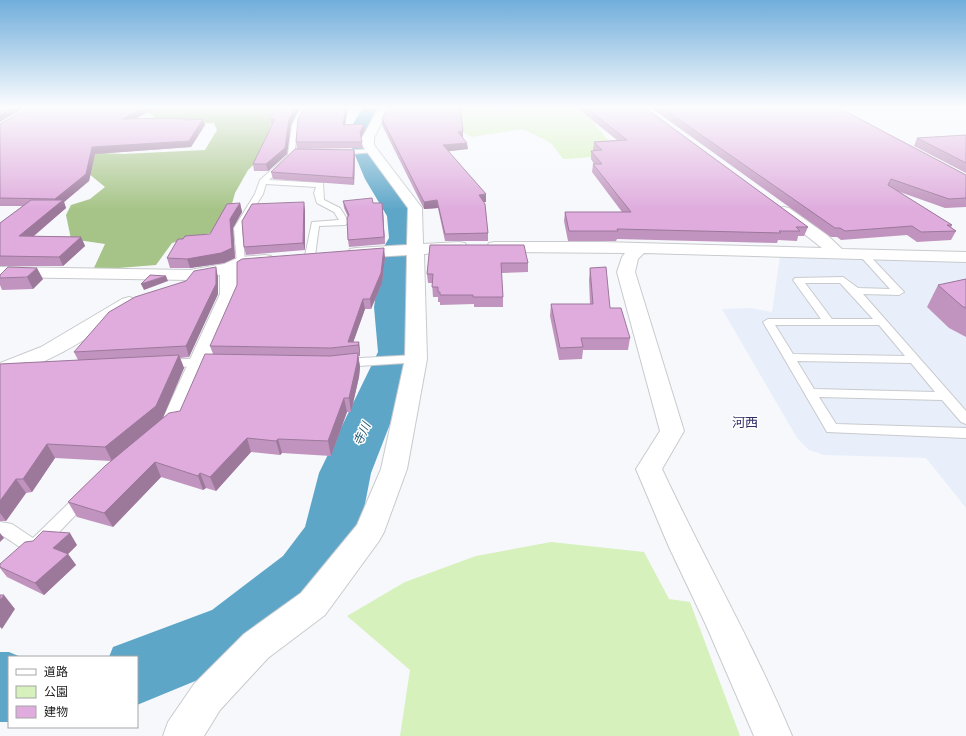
<svg xmlns="http://www.w3.org/2000/svg" width="966" height="736" font-family="Merriweather,'Noto Sans JP',serif">
  <style>
    .built { fill: #e9effa }
    .green { fill: #d6f1bb }
    .forest { fill: #a6c487 }
    .lines { fill: none; stroke-linecap: round; stroke-linejoin: round }
    .river { fill: #5da6c8; fill-rule: evenodd }
    .service-casing { stroke: #c8cacd; stroke-width: 2 }
    .minor-casing { stroke: #c8cacd; stroke-width: 2 }
    .service { fill: #fff; fill-rule: evenodd }
    .minor { fill: #fff; fill-rule: evenodd }
    .wall { fill: #c094be }
    .shaded-wall { fill: #9c789b }
    .building { fill: #dfacdd; stroke: #9c789b }
    .labels { text-anchor: middle; stroke-width: 3; stroke-linejoin: round; paint-order: stroke }
    .water-label { font-size: 12px; font-style: italic; fill: #225b74; stroke: #fff }
    .quarter-label { font-size: 13px; fill: #2d2c66; stroke: #fff }
  </style>
  <rect width="100%" height="100%" fill="#f6f8fc"/>
  <path class="built" d="M780,256L966,260V508L926,458L824,455L809,450L797,438L722,309L752,308L772,312Z"/>
  <g class="green">
    <path d="M459,107H580L619,153C600,155 582,159 563,159L551,143L523,129L472,137L463,132Z"/>
    <path d="M551,542L644,552L669,599L690,602L740,736H400L410,670L347,616L405,582L476,556Z"/>
  </g>
  <path class="forest" d="M148,107H286L271,122L266,153L248,170L235,193L225,229L172,243L156,265L93,270L105,244L71,239L66,215L71,205L90,199L105,187L61,151L123,154L205,150L217,130L214,123L151,125L154,116L148,113Z"/>
  <g class="lines">
    <g class="river">
      <path d="M363,107H383L373,124L374,148L391,179L415,216L419,238L414,250L410,307L418,352L371,473L359,535L325,594L256,656L137,705V657H109L113,647L212,610L283,556L305,527L319,473L378,352L374,307L382,250L389,238L387,216L365,179L352,148L353,124Z"/>
      <path d="M0,652H9L21,657H9V722H0Z"/>
    </g>
    <g class="service-casing">
      <g id="service">
        <path d="M301,107H307L298,125L294,156L269,180L323,183L324,200L340,208L349,222L345,225L319,226L315,256L313,258H307L305,256L312,222L339,220L334,212L317,203L314,193L316,187L266,184L263,194L242,228L245,262L240,265L237,264L234,228L255,194L260,180L288,155L292,125Z"/>
        <path d="M372,149L374,150V152L339,155L336,153L339,151Z"/>
        <path d="M864,252L867,253L904,292L899,295L863,294L966,411V424L961,422L942,400L819,397L836,424L966,428V438L827,432L763,322L768,319H821L793,280L795,278L843,277L858,288L890,289L861,257L859,255ZM805,283H840L873,319H832ZM775,325H879L905,356L793,354ZM797,361L911,363L935,392L814,389Z"/>
        <path d="M416,355L422,359L420,362L343,367L337,363L343,359Z"/>
        <path d="M205,358L209,359L211,362L209,365L167,368L161,364L167,360Z"/>
        <path d="M83,492L88,494L91,498L88,502L40,552C27,556 14,542 3,536H0V522L12,524L33,538L78,494Z"/>
      </g>
    </g>
    <g class="minor-casing">
      <g id="minor">
        <path d="M379,107H389L374,138V145L422,208L423,244L459,242L465,243L467,247L465,251L424,254L427,359L407,469L384,532L379,541L325,615L268,658L220,710L204,736H163L168,722L194,684L244,634L301,593L357,525L381,469L405,359L407,255L356,258L350,257L348,253L350,249L356,248L407,245L408,208L362,145V138Z"/>
        <path d="M784,207L789,208L827,235L842,249L966,252V262L644,253L638,259L635,272L684,431L662,469C704,559 754,645 792,736H754L706,625L669,547L636,469L660,431L617,272L622,257L625,253L495,252L489,251L487,247L489,243L495,242H602L822,248L779,214L777,211L779,208Z"/>
        <path d="M265,255L271,256L274,260L271,264L244,267L238,270V294L187,418L184,424L175,426L166,424L163,418L220,294V275L190,280L0,277V267L190,270L224,264L240,257Z"/>
        <path d="M129,297L136,299L139,303L136,307C92,335 51,364 0,377V363L41,347L122,299Z"/>
      </g>
    </g>
    <use href="#service" class="service"/>
    <use href="#minor" class="minor"/>
  </g>
  <g class="wall">
    <path d="M30,107H156L136,119L188,120L203,119L205,125L191,147L95,154L89,181L64,202L66,208L34,236L81,237L85,246L63,266H0V223L23,206H0V124Z"/>
    <path d="M278,107H300L291,125L287,154L268,171H254L253,164L272,125H271L269,119Z"/>
    <path d="M305,107H348L345,124H364L365,130L361,137L363,148L297,149L296,142Z"/>
    <path d="M576,107H644L808,227L804,236H798L797,241L778,240L777,243L617,239L616,241H568L564,221L565,212H622L592,172L593,164H594L591,159V151H594L593,150L594,142L617,140Z"/>
    <path d="M650,107H837L966,175V207L945,208L897,191L952,225L951,227L956,231L951,240L917,242L907,235L841,240L837,237H831Z"/>
    <path d="M382,119L463,131V137L468,149L448,151L486,194V202H483L488,233V241H445L438,208L424,209L382,125Z"/>
    <path d="M966,135V173L914,146L917,138Z"/>
    <path d="M354,150L355,156L354,185L273,179L271,172Z"/>
    <path d="M343,201L373,203H382L385,244L349,247L348,240V217L344,208Z"/>
    <path d="M240,203L242,212L233,228L235,258L224,263L190,268H170L167,258L183,239L210,234Z"/>
    <path d="M305,210V250L246,255L244,247Z"/>
    <path d="M430,245L528,263V272L501,273L503,297V307H474V304L440,305V302H438V297H433L432,283H428L427,274Z"/>
    <path d="M385,257L382,283L371,309H365L353,342H359L360,352V356H358L360,367L359,377L351,412H347L331,456L282,453L280,455L251,452L216,491L206,488L203,490L161,477L113,527L77,517L68,502L111,461L55,458L32,492L26,493L6,521H0V364L78,360L74,352L218,277V294L189,357L180,358L184,368L162,419L180,411L213,354L210,346Z"/>
    <path d="M590,268L610,308L630,338L628,350H583L582,359L559,360L550,316L551,304H590L589,280Z"/>
    <path d="M0,275L43,279L33,289L2,290L0,285Z"/>
    <path d="M966,279V337L949,328L927,307L938,285Z"/>
    <path d="M77,545L68,554L76,565L44,595L7,577L0,568V564Z"/>
  </g>
  <g class="shaded-wall">
    <path d="M14,107H26L0,122V115Z"/>
    <path d="M144,107H156L125,125L123,119Z"/>
    <path d="M296,107H300L291,125L287,154L268,171L266,164Z"/>
    <path d="M346,107H348L344,131L343,125Z"/>
    <path d="M203,119L205,125L191,147L95,154L89,181L64,202L66,208L23,245L19,236L57,204L55,199L92,147Z"/>
    <path d="M364,124L365,130L360,138V132Z"/>
    <path d="M463,131V137L458,138V132Z"/>
    <path d="M467,143L468,149L443,152V145Z"/>
    <path d="M354,150L355,156L354,185L353,178Z"/>
    <path d="M486,194V202H479V195Z"/>
    <path d="M437,200L438,208L424,209V202Z"/>
    <path d="M304,202L305,210V250L303,243Z"/>
    <path d="M240,203L242,212L233,228L235,258L224,263L190,268L187,259L230,219Z"/>
    <path d="M382,203L383,210L385,244L384,237Z"/>
    <path d="M81,237L85,246L63,266L59,257Z"/>
    <path d="M384,248L385,257L382,283L371,309L370,299Z"/>
    <path d="M216,267L218,277V294L189,357L186,346Z"/>
    <path d="M37,268L43,279L33,289L27,277Z"/>
    <path d="M166,276L168,281L144,290L141,284Z"/>
    <path d="M363,299L365,309L352,346L348,342Z"/>
    <path d="M359,342L360,352V356L358,345Z"/>
    <path d="M358,353L360,367L359,377L351,412L349,398Z"/>
    <path d="M179,355L184,368L162,420L112,461L105,447Z"/>
    <path d="M344,398L347,412L331,456L328,441Z"/>
    <path d="M247,438L251,452L216,491L210,477Z"/>
    <path d="M278,439L282,453L280,455L276,441Z"/>
    <path d="M47,444L55,458L32,492L23,479Z"/>
    <path d="M155,462L161,477L113,527L104,513Z"/>
    <path d="M200,473L206,488L203,490L198,476Z"/>
    <path d="M16,479L26,493L6,521L0,513V501Z"/>
    <path d="M0,533L4,538L0,542Z"/>
    <path d="M70,533L77,545L68,554L76,565L44,595L35,583L53,548Z"/>
    <path d="M4,595L15,609L2,629L0,627V600Z"/>
  </g>
  <g class="building">
    <path d="M0,107H14L0,115Z"/>
    <path d="M30,107H144L123,119L169,118L187,119L186,120L203,119L189,141L92,147L86,174L55,199L0,198V124Z"/>
    <path d="M278,107H296L289,119L285,148L266,164H253L275,119H269Z"/>
    <path d="M305,107H346L343,125L364,124L360,132L362,142H296L298,119Z"/>
    <path d="M388,107H460L463,131L458,132L467,143L443,145L486,194L479,195L485,204L488,233L445,234L437,200L424,202L382,119Z"/>
    <path d="M585,107H644L808,227H796L800,231H779L781,233L617,229L618,231H569L565,212H631L593,164H602L591,151L602,150L594,142L627,140Z"/>
    <path d="M661,107H837L966,175V198L949,199L891,179L888,185L952,225H947L956,231L921,232L912,226L845,231L840,228H835Z"/>
    <path d="M966,135V163L917,138Z"/>
    <path d="M295,149L354,150L353,178L271,172Z"/>
    <path d="M372,198L373,203H382L384,237L348,240L347,218L349,215L343,201Z"/>
    <path d="M31,200H63L19,236L81,237L59,257L0,256V223Z"/>
    <path d="M304,202L303,243L244,247L242,221L252,204Z"/>
    <path d="M240,203L230,219L232,248L221,253L187,259L167,258L178,239H183L185,236L210,234L227,204Z"/>
    <path d="M430,245H524L528,263H501L503,297H473V295H440V292H438V287H432L433,274H427Z"/>
    <path d="M384,248L381,273L370,299H363L348,342H359L358,345L331,348L210,346L237,285V262L242,259Z"/>
    <path d="M8,267L37,268L27,277L0,278V275Z"/>
    <path d="M216,267V284L186,346L74,352L109,312L135,297L186,281L194,271Z"/>
    <path d="M606,267L610,308H621L630,338H581L583,347L560,348L551,304H593L590,268Z"/>
    <path d="M150,275L166,276L141,284Z"/>
    <path d="M966,279V308L962,306L938,285Z"/>
    <path d="M358,353L357,363L349,398H344L328,441L278,439L276,441L247,438L210,477L200,473L198,476L155,462L104,513L68,502L105,466L169,413L180,411L205,354L330,356Z"/>
    <path d="M179,355L156,406L105,447L47,444L23,479H16L0,501V364Z"/>
    <path d="M43,531L70,533L53,548L68,554L35,583L0,567V564L25,542L33,541Z"/>
    <path d="M0,595H4L0,600Z"/>
  </g>
  <linearGradient id="sky" x2="0" y2="1"><stop stop-color="#70aedb"/><stop offset="0.51" stop-color="#fbfcfe"/><stop offset="1" stop-color="#fbfcfe" stop-opacity="0"/></linearGradient>
  <rect width="966" height="210" fill="url(#sky)"/>
  <g class="labels">
    <g class="water-label">
      <text transform="translate(362 434) rotate(-66)" y="4">寺川</text>
    </g>
    <g class="quarter-label">
      <text x="745" y="427">河西</text>
    </g>
  </g>
  <rect x="8" y="656" width="130" height="72" fill="#ffffff" stroke="#a6a6a7"/>
  <rect x="16" y="669" width="20" height="6" fill="#ffffff" stroke="#a6a6a7"/>
  <text x="44" y="676" font-size="12" fill="#202122">道路</text>
  <rect x="16" y="686" width="20" height="12" fill="#d6f1bb" stroke="#a6a6a7"/>
  <text x="44" y="696" font-size="12" fill="#202122">公園</text>
  <rect x="16" y="706" width="20" height="12" fill="#dfacdd" stroke="#a6a6a7"/>
  <text x="44" y="716" font-size="12" fill="#202122">建物</text>
</svg>
